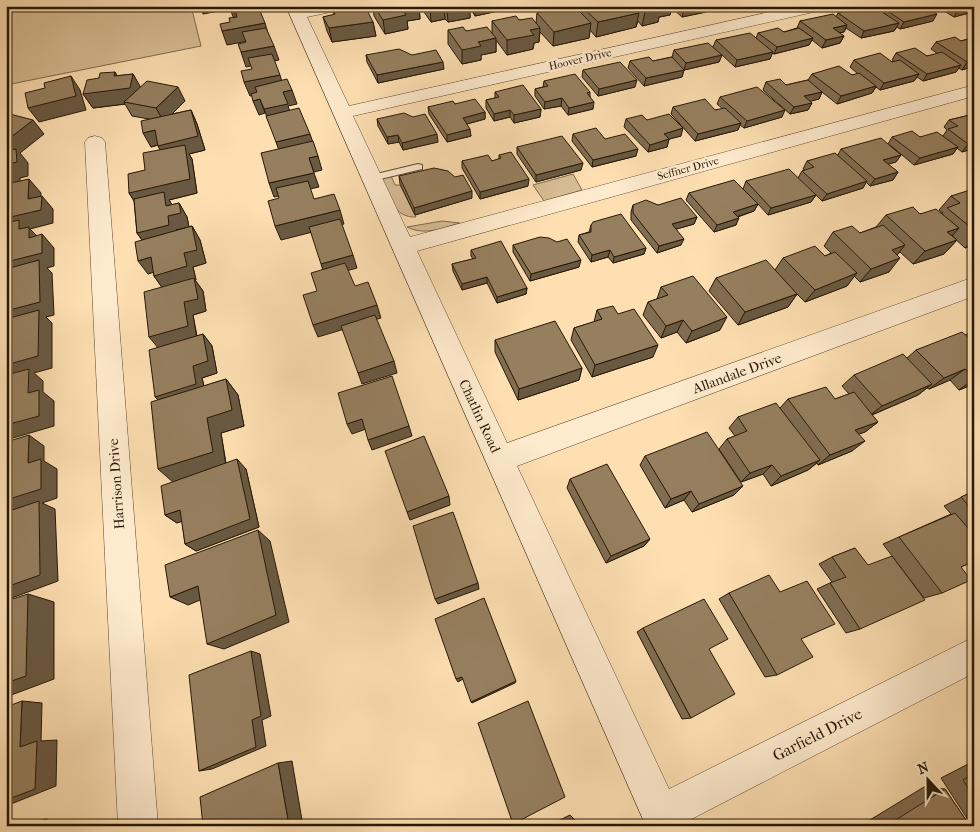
<svg xmlns="http://www.w3.org/2000/svg" width="980" height="832" font-family="'IM FELL French Canon',serif">
  <style>
    .green { fill: #d8bd95; stroke: #7f6a4d }
    .lines { fill: none; stroke-linecap: round; stroke-linejoin: round }
    .lane-casing { stroke: #5c4a30; stroke-width: 2 }
    .street-casing { stroke: #5c4a30; stroke-width: 1 }
    .lane { fill: #feeacd; fill-rule: evenodd }
    .street { fill: #feeacd; fill-rule: evenodd }
    .wall { fill: #816d52; stroke: #261805 }
    .shaded-wall { fill: #695942; stroke: #261805 }
    .building { fill: #967f5f; stroke: #261805 }
    .labels { text-anchor: middle; stroke-width: 5; stroke-linejoin: round; paint-order: stroke }
    .far-street-label { font-size: 11px; fill: #261805; stroke: #feeacd }
    .street-label { font-size: 14px; fill: #261805; stroke: #feeacd }
    .near-street-label { font-size: 16px; fill: #261805; stroke: #feeacd }
  </style>
  <rect width="100%" height="100%" fill="#fddfb2"/>
  <filter id="stains"><feTurbulence type="fractalNoise" baseFrequency=".004" numOctaves="4"/><feColorMatrix values="0 0 0 0 .2 0 0 0 0 .09 0 0 0 0 .02 0 0 0 .5 -.17"/></filter>
  <radialGradient id="worn" r=".72"><stop offset=".6" stop-color="#630" stop-opacity="0"/><stop offset="1" stop-color="#630" stop-opacity=".3"/></radialGradient>
  <g class="green">
    <path d="M6,6H191L201,46L6,85Z"/>
    <path d="M573,174L582,190L544,201L533,185Z"/>
    <path d="M391,176L395,185H400L416,217C393,218 390,196 382,179Z"/>
    <path d="M442,221L460,223C442,228 425,236 407,227Z"/>
  </g>
  <g class="lines">
    <g class="lane-casing">
      <path id="lane" d="M418,164L422,165V169L372,181L367,178L368,176Z"/>
    </g>
    <g class="street-casing">
      <g id="street">
        <path d="M286,6H302L303,8L347,6L345,9L307,17L349,106L796,6H826L818,11L353,116L410,237L974,85V96L417,251L507,443L974,277V296L517,466L669,789L974,637V673L684,823L686,826H646Z"/>
        <path d="M95,136L102,138L105,142L158,826H118L85,142L88,138Z"/>
      </g>
    </g>
    <use href="#lane" class="lane"/>
    <use href="#street" class="street"/>
  </g>
  <g class="wall">
    <path d="M373,6H419L420,19L407,21L408,29L385,34L374,16Z"/>
    <path d="M424,6H512V8L475,16L470,8V18L448,22L445,19L431,22L424,12Z"/>
    <path d="M580,6H710L708,7L706,12L682,17L672,8L670,15L659,17L658,22L642,26L638,21L636,27L596,37L590,30L589,38L553,46L540,32L539,42L534,43L533,49L507,55L496,40V52L481,55V60L462,64L448,44V30L492,33V21L519,20L536,23L537,13L579,12Z"/>
    <path d="M876,6H973L969,13L954,17L939,8L931,10L933,21L900,29L897,27L894,31L861,38L846,28L844,32L839,33L844,36L840,43L822,48L812,40L809,45L774,54L772,53L770,59L735,67L722,55L719,62L684,70L682,77L644,86L628,68L630,61H653L672,57L674,50L713,47L716,40L756,38L758,33L784,32L797,28L800,21L836,17L838,13L875,8Z"/>
    <path d="M333,10L373,22L376,36L332,42L327,31L323,17L334,15Z"/>
    <path d="M974,34V66L962,70L959,68L956,72L923,81L917,77L914,81L880,90L876,87L872,93L837,104L822,92L819,99L810,101L812,103L808,110L790,114L763,90L766,82L786,85L808,80L812,74L852,75L858,74L850,67L854,60L892,62H895L892,60L896,53L927,56L938,54L931,49L936,42L961,41L971,38Z"/>
    <path d="M366,55L444,69L378,83L367,62Z"/>
    <path d="M583,70L635,87L598,96L582,77Z"/>
    <path d="M115,72L117,76L133,74L140,87L185,101L172,114L191,110L197,124L205,150L189,154L192,159L197,193L169,200L172,205L179,203L187,217L189,227L176,231L192,226L200,240L206,263L193,267L196,280H195L203,291L206,311L193,315L197,336L203,334L212,346L217,373L202,378L204,386L226,379L238,395L244,426L221,433L226,463L246,469L259,527L196,551L185,544L182,521L177,523L165,515L173,482L158,399V348L162,287L154,276L153,272L148,274L142,240L137,233L134,201L129,193L160,150L158,145L151,147L149,119L132,116L125,104L93,108L83,94L99,78Z"/>
    <path d="M544,81L590,92V96L593,109L568,115L561,106L544,109L535,96V89L543,87Z"/>
    <path d="M495,92L541,109L540,117L514,123L510,117L494,121L486,108V100L495,98Z"/>
    <path d="M720,97L782,117L744,128L740,125L738,130L695,141L671,114L673,107L715,110L723,109L717,104Z"/>
    <path d="M455,104L485,112V119L467,124L471,136L447,142L429,114L428,107Z"/>
    <path d="M974,114V150L972,149L962,152L957,148L953,154L914,165L890,145L901,155L896,162L888,164L898,172L893,180L870,186L866,182L863,188L822,201L812,191L816,195L811,202L768,215L758,204L754,211L738,217L736,225L714,232L686,200L689,193L743,189L746,181L798,178L802,171L805,170L803,169L807,161L838,155L841,149L888,144L892,137H920L943,136L947,130L944,127L949,120Z"/>
    <path d="M377,119L438,142L403,150L399,142L388,144L378,126Z"/>
    <path d="M626,119L647,120L681,136L669,139L667,147L648,152L624,127Z"/>
    <path d="M573,134L605,139L636,156L592,167L572,141Z"/>
    <path d="M517,147L581,170L536,182L517,154Z"/>
    <path d="M499,155L528,186L480,199L462,168V161H492L499,159Z"/>
    <path d="M399,176L472,198L415,215L400,184Z"/>
    <path d="M974,193V245L965,248L952,236L957,240L944,254L913,264L900,252L897,255L889,272L860,282L854,276L847,286L805,302L796,293L797,294L788,307L738,325L709,291L716,278L775,270L783,258L825,256L831,253L824,246L833,232L860,233L876,227L886,215L942,213H943L939,210L951,196Z"/>
    <path d="M633,205H658L697,217L694,224L676,229L681,245L657,253L631,220V212Z"/>
    <path d="M591,225L646,248L644,254L613,263L608,257L591,262L578,242L579,235L589,232Z"/>
    <path d="M513,245L579,267L530,281L513,252Z"/>
    <path d="M471,250L527,288L526,294L497,303L487,283L462,290L453,271L452,264L473,259L471,256Z"/>
    <path d="M661,287L720,330L686,343L677,332L661,338L643,315L648,302L657,299Z"/>
    <path d="M597,310L618,314L653,357L592,377L571,340L574,328L594,322Z"/>
    <path d="M974,328V384L959,390L950,380L929,389L927,388L918,395L872,415L878,422L865,432L859,434L852,451L818,465L817,463L808,470L771,486L763,474L741,482L719,449L727,439L735,436L729,428L738,417L780,408L788,399H835L849,394L842,386L854,375L907,358L916,350L966,335Z"/>
    <path d="M495,340L582,368L579,380L518,400L495,352Z"/>
    <path d="M645,456L734,495L692,512L684,500L665,508L640,465Z"/>
    <path d="M570,479L650,539L644,546L606,563L567,488Z"/>
    <path d="M974,491V561L961,567L942,593L924,598L883,544L951,514L944,506Z"/>
    <path d="M855,548L860,629L846,633L817,589L832,582L819,564L832,557Z"/>
    <path d="M729,593L801,639L777,675L765,677L719,599Z"/>
    <path d="M643,628L691,718L682,719L637,632Z"/>
    <path d="M974,761V826H972L941,778Z"/>
    <path d="M924,787L945,789L970,826H860Z"/>
    <path d="M570,815L576,821L577,826H548Z"/>
  </g>
  <g class="shaded-wall">
    <path d="M200,6H256L234,19L230,9L203,14Z"/>
    <path d="M411,6H419L420,19L407,21L408,29L385,34L383,20L401,8Z"/>
    <path d="M438,6H444L445,19L431,22L430,8Z"/>
    <path d="M458,6H470V18L448,22L447,8Z"/>
    <path d="M475,6H512V8L475,16Z"/>
    <path d="M656,6H672L670,15L659,17L658,22L642,26L645,12Z"/>
    <path d="M685,6H710L708,7L706,12L682,17Z"/>
    <path d="M724,6H731L723,8Z"/>
    <path d="M928,6H940L939,8L924,12Z"/>
    <path d="M971,6H973L969,13L954,17L958,10Z"/>
    <path d="M639,13L636,27L596,37L598,22Z"/>
    <path d="M937,14L933,21L900,29L904,22Z"/>
    <path d="M373,22L376,36L332,42L329,28Z"/>
    <path d="M265,23L269,37L227,45L222,31Z"/>
    <path d="M591,23L589,38L553,46L554,32Z"/>
    <path d="M899,23L894,31L861,38L864,31Z"/>
    <path d="M847,25L844,32L829,35L833,28Z"/>
    <path d="M540,28L539,42L534,43L533,49L507,55V40L530,30Z"/>
    <path d="M844,36L840,43L822,48L826,40Z"/>
    <path d="M496,38V52L481,55V60L462,64V50L478,42Z"/>
    <path d="M813,38L809,45L774,54L777,47Z"/>
    <path d="M274,46L279,60L246,67L241,52Z"/>
    <path d="M773,52L770,59L735,67L737,60Z"/>
    <path d="M722,55L719,62L684,70L682,77L644,86L646,78L684,70L686,63Z"/>
    <path d="M974,61V66L962,70L967,62Z"/>
    <path d="M443,62L444,69L378,83L377,75Z"/>
    <path d="M961,65L956,72L923,81L927,74Z"/>
    <path d="M115,72L123,86L133,74L141,88L124,102L125,104L93,108L83,94L114,76Z"/>
    <path d="M919,74L914,81L880,90L884,83Z"/>
    <path d="M280,75L284,89L250,96L244,82Z"/>
    <path d="M71,76L80,90L86,110L39,122L28,108Z"/>
    <path d="M637,80L635,87L598,96L599,89Z"/>
    <path d="M876,86L872,93L837,104L841,96Z"/>
    <path d="M178,87L185,101L164,122L156,108Z"/>
    <path d="M292,90L297,104L288,106L292,118L269,123L264,109L283,92Z"/>
    <path d="M822,92L819,99L801,104L804,96Z"/>
    <path d="M562,98L561,106L544,109L545,102Z"/>
    <path d="M260,99L265,113L259,115L253,101Z"/>
    <path d="M594,102L593,109L568,115L569,108Z"/>
    <path d="M812,103L808,110L790,114L794,107Z"/>
    <path d="M541,109L540,117L514,123V115Z"/>
    <path d="M191,110L197,124L205,150L189,154L192,159L197,193L169,200L173,206L179,203L187,217L189,227L176,230L177,239L146,246L137,233L138,206L129,193L166,160L158,146Z"/>
    <path d="M510,110V117L494,121V114Z"/>
    <path d="M785,110L782,117L744,128L747,121Z"/>
    <path d="M485,112V119L463,125V118Z"/>
    <path d="M33,120L44,134L20,153L28,163V176L20,178V192L6,195V178L8,164L6,152V141Z"/>
    <path d="M741,123L738,130L695,141L698,134Z"/>
    <path d="M683,128L681,136L662,141L664,134Z"/>
    <path d="M470,129L471,136L447,142V135Z"/>
    <path d="M155,130L162,144L151,147L143,133Z"/>
    <path d="M310,134L315,148L281,156L276,142Z"/>
    <path d="M437,134L438,142L403,150L402,143Z"/>
    <path d="M398,135L399,142L388,144L387,137Z"/>
    <path d="M669,139L667,147L648,152L650,145Z"/>
    <path d="M974,143V147L972,149L962,152L968,144Z"/>
    <path d="M958,147L953,154L914,165L920,158Z"/>
    <path d="M638,149L636,156L592,167L593,160Z"/>
    <path d="M901,155L896,162L878,167L883,160Z"/>
    <path d="M318,156L322,170L314,172L309,158Z"/>
    <path d="M583,163L581,170L536,182V175Z"/>
    <path d="M898,172L893,180L870,186L875,179Z"/>
    <path d="M314,173L319,187L274,197L269,183Z"/>
    <path d="M29,179L41,193L40,210L42,196L53,209V223L30,229L41,240L6,234V218L28,199Z"/>
    <path d="M529,179L528,186L480,199V192Z"/>
    <path d="M867,181L863,188L822,201L827,194Z"/>
    <path d="M472,191V198L415,215L414,208Z"/>
    <path d="M816,195L811,202L768,215L771,208Z"/>
    <path d="M758,204L754,211L730,219L733,212Z"/>
    <path d="M340,210L344,224L281,240L275,226Z"/>
    <path d="M697,217L694,224L670,231L672,224Z"/>
    <path d="M739,218L736,225L714,232L717,225Z"/>
    <path d="M192,226L200,240L206,263L193,267L196,280H195L203,291L206,311L193,315L197,339L159,349L149,337L163,289L154,276L184,253Z"/>
    <path d="M959,228L947,242V232Z"/>
    <path d="M42,234L54,248V266L47,268L52,273L54,315L46,317L52,323V368L34,373L43,381V392L54,401V426L6,440V365L15,325L6,318V262Z"/>
    <path d="M684,239L681,245L657,253L659,246Z"/>
    <path d="M974,239V245L965,248Z"/>
    <path d="M957,240L944,254L913,264L925,251Z"/>
    <path d="M905,245L894,259L892,250Z"/>
    <path d="M646,248L644,254L613,263L614,257Z"/>
    <path d="M610,250L608,257L591,262L592,255Z"/>
    <path d="M353,255L357,268L325,277L321,264Z"/>
    <path d="M151,257L160,270L148,274L138,261Z"/>
    <path d="M900,258L889,272L860,282L871,269Z"/>
    <path d="M581,260L579,267L530,281L531,274Z"/>
    <path d="M857,273L847,286L805,302L815,290Z"/>
    <path d="M487,277V283L462,290V284Z"/>
    <path d="M527,288L526,294L497,303V297Z"/>
    <path d="M797,294L788,307L738,325L745,312Z"/>
    <path d="M377,305L381,318L318,337L313,325Z"/>
    <path d="M727,317L720,330L686,343L692,331Z"/>
    <path d="M683,320L677,332L661,338L666,326Z"/>
    <path d="M203,334L212,346L217,373L202,378L206,395L166,408L155,397L193,366Z"/>
    <path d="M658,345L653,357L592,377L595,365Z"/>
    <path d="M394,361L397,373L362,384L358,373Z"/>
    <path d="M582,368L579,380L518,400L519,389Z"/>
    <path d="M965,369L950,380L929,389L944,378Z"/>
    <path d="M226,379L238,395L244,426L221,433L226,466L174,483L158,469L207,418Z"/>
    <path d="M974,379V384L959,390Z"/>
    <path d="M932,384L918,395L869,416L882,406Z"/>
    <path d="M362,419L366,429L352,434L347,424Z"/>
    <path d="M878,422L865,432L843,440L855,430Z"/>
    <path d="M409,426L412,436L372,450L368,440Z"/>
    <path d="M29,435L44,446V461L57,469V498L42,503L55,509L58,581L6,600V500L28,463Z"/>
    <path d="M865,441L852,451L818,465L830,455Z"/>
    <path d="M237,459L246,469L259,527L196,551L185,544Z"/>
    <path d="M820,460L808,470L771,486L781,476Z"/>
    <path d="M772,465L763,474L741,482L750,473Z"/>
    <path d="M743,486L734,495L692,512L699,504Z"/>
    <path d="M691,491L684,500L665,508L671,499Z"/>
    <path d="M449,496L450,505L410,520L407,512Z"/>
    <path d="M180,510L191,518L177,523L165,515Z"/>
    <path d="M258,530L270,541L289,622L224,649L207,644Z"/>
    <path d="M650,539L644,546L606,563L611,556Z"/>
    <path d="M478,583L479,589L438,604L435,599Z"/>
    <path d="M198,586L215,594L188,605L170,597Z"/>
    <path d="M28,594L54,602V679L6,697V683Z"/>
    <path d="M251,651L260,654L271,716L262,720L266,746L212,769L199,771L252,720Z"/>
    <path d="M462,677L463,679L458,682L456,679Z"/>
    <path d="M516,681L515,683L472,703L471,702Z"/>
    <path d="M22,701L42,703L41,741L57,740L56,786L6,806V800L20,747Z"/>
    <path d="M292,761L303,826H289L278,763Z"/>
    <path d="M47,819L48,826H26V823Z"/>
  </g>
  <g class="building">
    <path d="M249,6H258L265,23L222,31L220,24L230,22L229,18L237,17L235,9Z"/>
    <path d="M354,6H365L373,22L329,28L323,17L335,14L333,10Z"/>
    <path d="M374,6H411L401,8L406,15L383,20Z"/>
    <path d="M445,6H458L447,8Z"/>
    <path d="M569,6H574L591,23L554,32L537,13Z"/>
    <path d="M581,6H631L639,13L598,22Z"/>
    <path d="M639,6H659L661,8L645,12Z"/>
    <path d="M866,6H873L899,23L864,31L838,13Z"/>
    <path d="M880,6H924L937,14L904,22Z"/>
    <path d="M953,6H971L958,10Z"/>
    <path d="M833,14L847,25L833,28L844,36L826,40L800,21Z"/>
    <path d="M516,16L519,20L532,18L540,28L530,30L534,35L507,40L492,21Z"/>
    <path d="M463,27L466,31L487,27L496,38L478,42L481,46L462,50L448,30Z"/>
    <path d="M266,28L274,46L241,52L238,44L246,42L242,32Z"/>
    <path d="M778,28L784,32L799,28L813,38L777,47L758,33Z"/>
    <path d="M750,33L773,52L737,60L716,40Z"/>
    <path d="M955,37L961,41L972,38L974,39V61L967,62L936,42Z"/>
    <path d="M708,43L722,55L686,63L674,50Z"/>
    <path d="M915,48L927,56L942,52L961,65L927,74L896,53Z"/>
    <path d="M399,49L412,55L436,50L443,62L377,75L366,55Z"/>
    <path d="M880,53L892,62L900,60L919,74L884,83L854,60Z"/>
    <path d="M272,54L280,75L244,82L241,71L252,69L248,58Z"/>
    <path d="M649,57L653,61L672,57L684,70L646,78L630,61Z"/>
    <path d="M620,62L637,80L599,89L583,70Z"/>
    <path d="M839,66L852,75L859,73L876,86L841,96L812,74Z"/>
    <path d="M115,72L114,76L133,74L130,88L83,94L87,80L99,78L100,73Z"/>
    <path d="M575,74L590,92L587,93L594,102L569,108L562,98L545,102L535,89L548,86L544,81Z"/>
    <path d="M71,76L76,96L28,108L25,93L45,88L44,83Z"/>
    <path d="M287,79L292,90L283,92L288,104L264,109L260,99L253,101L251,94L257,92L255,87Z"/>
    <path d="M780,79L786,85L808,80L822,92L804,96L812,103L794,107L766,82Z"/>
    <path d="M147,81L178,87L156,108L124,102Z"/>
    <path d="M523,85L541,109L514,115L510,110L494,114L486,100L499,97L495,92Z"/>
    <path d="M757,87L785,110L747,121L720,97Z"/>
    <path d="M475,99L485,112L463,118L470,129L447,135L428,107L453,101L455,104Z"/>
    <path d="M705,99L715,110L725,108L741,123L698,134L673,107Z"/>
    <path d="M299,108L310,134L276,142L266,116Z"/>
    <path d="M191,110L198,136L158,146L155,130L143,133L141,121Z"/>
    <path d="M6,113L33,120L6,141Z"/>
    <path d="M404,113L413,117L425,114L437,134L402,143L398,135L387,137L377,119Z"/>
    <path d="M669,114L683,128L664,134L669,139L650,145L626,119L642,115L647,120Z"/>
    <path d="M974,114V143L968,144L948,129L958,126L949,120Z"/>
    <path d="M596,128L605,139L625,134L638,149L593,160L573,134Z"/>
    <path d="M912,131L920,137L937,132L958,147L920,158L892,137Z"/>
    <path d="M562,136L583,163L536,175L517,147Z"/>
    <path d="M881,138L901,155L883,160L898,172L875,179L841,149Z"/>
    <path d="M313,141L318,156L309,158L314,173L269,183L261,153Z"/>
    <path d="M185,145L190,179L129,193L128,174L145,170L143,153Z"/>
    <path d="M16,149L17,162L8,164V178H6V152Z"/>
    <path d="M511,152L529,179L480,192L462,161L488,155L492,161L501,158L499,155Z"/>
    <path d="M835,153L867,181L827,194L802,171L814,167L807,161Z"/>
    <path d="M434,168L448,171L455,177L463,175L472,191L414,208L399,176Z"/>
    <path d="M789,169L816,195L771,208L746,181Z"/>
    <path d="M29,179L28,199L42,196L41,210L6,218V184Z"/>
    <path d="M734,180L758,204L733,212L739,218L717,225L689,193Z"/>
    <path d="M308,181L314,199L334,194L340,210L275,226L268,201L279,198L276,188Z"/>
    <path d="M970,190L974,193V230L947,208L960,203L951,196Z"/>
    <path d="M164,192L166,206L179,203L181,213L168,216L169,225L137,233L134,199Z"/>
    <path d="M681,198L697,217L672,224L684,239L659,246L633,213V205L646,200L658,205Z"/>
    <path d="M913,207L920,214L936,209L959,228L947,232L957,240L925,251L886,215Z"/>
    <path d="M621,214L646,248L614,257L610,250L592,255L579,235L591,232V225L593,222Z"/>
    <path d="M340,219L353,255L321,264L309,227Z"/>
    <path d="M19,220V229L29,227V238L42,234V253L6,262V223Z"/>
    <path d="M883,225L905,245L892,250L900,258L871,269L833,232L852,226L860,233Z"/>
    <path d="M192,226L197,250L184,253L187,266L154,276L151,257L138,261L135,242Z"/>
    <path d="M540,237L549,238L557,242L567,239L581,260L531,274L513,245Z"/>
    <path d="M501,241L527,288L497,297L487,277L462,284L452,264L476,258L471,250Z"/>
    <path d="M815,246L825,256L835,252L857,273L815,290L783,258Z"/>
    <path d="M39,260L40,302L6,311V269Z"/>
    <path d="M766,260L797,294L745,312L716,278Z"/>
    <path d="M345,263L355,286L368,282L377,305L313,325L303,295L317,291L311,273Z"/>
    <path d="M693,276L727,317L692,331L683,320L666,326L648,302L668,295L661,287Z"/>
    <path d="M194,278L198,299L184,302L188,326L149,337L144,292Z"/>
    <path d="M613,306L618,314L634,309L658,345L595,365L574,328L602,319L597,310Z"/>
    <path d="M39,310L38,356L6,365V319Z"/>
    <path d="M375,315L394,361L358,373L341,326Z"/>
    <path d="M555,321L582,368L519,389L495,340Z"/>
    <path d="M962,332L974,342V377L965,369L944,378L916,350Z"/>
    <path d="M203,334L208,361L193,366L196,384L155,397L149,350Z"/>
    <path d="M903,354L932,384L882,406L854,375Z"/>
    <path d="M29,369L28,393L39,390V416L6,425V375Z"/>
    <path d="M392,376L409,426L368,440L362,419L347,424L338,393Z"/>
    <path d="M226,379L232,410L207,418L213,452L158,469L151,402Z"/>
    <path d="M826,387L835,399L854,392L878,422L855,430L865,441L830,455L788,399Z"/>
    <path d="M776,403L820,460L781,476L772,465L750,473L727,439L747,431L738,417Z"/>
    <path d="M707,432L743,486L699,504L691,491L671,499L645,456Z"/>
    <path d="M29,435L28,463L41,459V489L6,500V442Z"/>
    <path d="M424,436L449,496L407,512L385,451Z"/>
    <path d="M237,459L250,519L185,544L180,510L165,515L161,486Z"/>
    <path d="M607,464L650,539L611,556L570,479Z"/>
    <path d="M974,491V512L961,497Z"/>
    <path d="M39,501L40,575L6,587V512Z"/>
    <path d="M453,512L478,583L435,599L413,526Z"/>
    <path d="M955,513L974,535V561L961,567L971,580L942,593L899,537Z"/>
    <path d="M258,530L276,615L207,644L198,586L170,597L165,565Z"/>
    <path d="M855,548L868,565L892,556L925,600L860,629L830,583L846,577L832,557Z"/>
    <path d="M769,575L780,592L807,581L835,624L801,639L813,657L777,675L729,593Z"/>
    <path d="M28,594L26,676L6,683V601Z"/>
    <path d="M484,598L516,681L471,702L462,677L456,679L435,619Z"/>
    <path d="M704,599L728,639L709,649L735,694L691,718L643,628Z"/>
    <path d="M251,651L261,716L252,720L256,747L199,771L189,675Z"/>
    <path d="M22,701L20,747L37,741L35,789L6,800V707Z"/>
    <path d="M528,701L565,797L513,824L478,723Z"/>
    <path d="M278,763L289,826H203L200,797Z"/>
    <path d="M974,774V797L963,780Z"/>
    <path d="M945,789L970,826H886Z"/>
    <path d="M576,821L577,826H566Z"/>
    <path d="M26,823V826H19Z"/>
  </g>
  <g class="labels">
    <g class="far-street-label">
      <text transform="translate(580 59) rotate(-13)" y="4">Hoover Drive</text>
      <text transform="translate(688 168) rotate(-15)" y="4">Seffner Drive</text>
    </g>
    <g class="street-label">
      <text transform="translate(737 373) rotate(-20)" y="5">Allandale Drive</text>
      <text transform="translate(480 416) rotate(65)" y="5">Chatlin Road</text>
      <text transform="translate(116 484) rotate(-94)" y="5">Harrison Drive</text>
    </g>
    <g class="near-street-label">
      <text transform="translate(817 734) rotate(-27)" y="6">Garfield Drive</text>
    </g>
  </g>
  <rect width="980" height="832" fill="none" stroke="#fddfb2" stroke-width="25"/>
  <rect x="8" y="8" width="965" height="817" fill="none" stroke="#261805" stroke-width="2.5"/>
  <rect x="12" y="12" width="955" height="807" fill="none" stroke="#261805"/>
  <g transform="translate(928 780) rotate(338)" stroke="#feeacd" stroke-width="4" paint-order="stroke">
  <path d="M0-4L9 19L0 12L-9 19Z" fill="#261805"/>
  <text y="-8" font-size="14" font-weight="bold" text-anchor="middle" fill="#261805">N</text>
  </g>
  <rect width="100%" height="100%" filter="url(#stains)"/>
  <rect width="100%" height="100%" fill="url(#worn)"/>
</svg>
